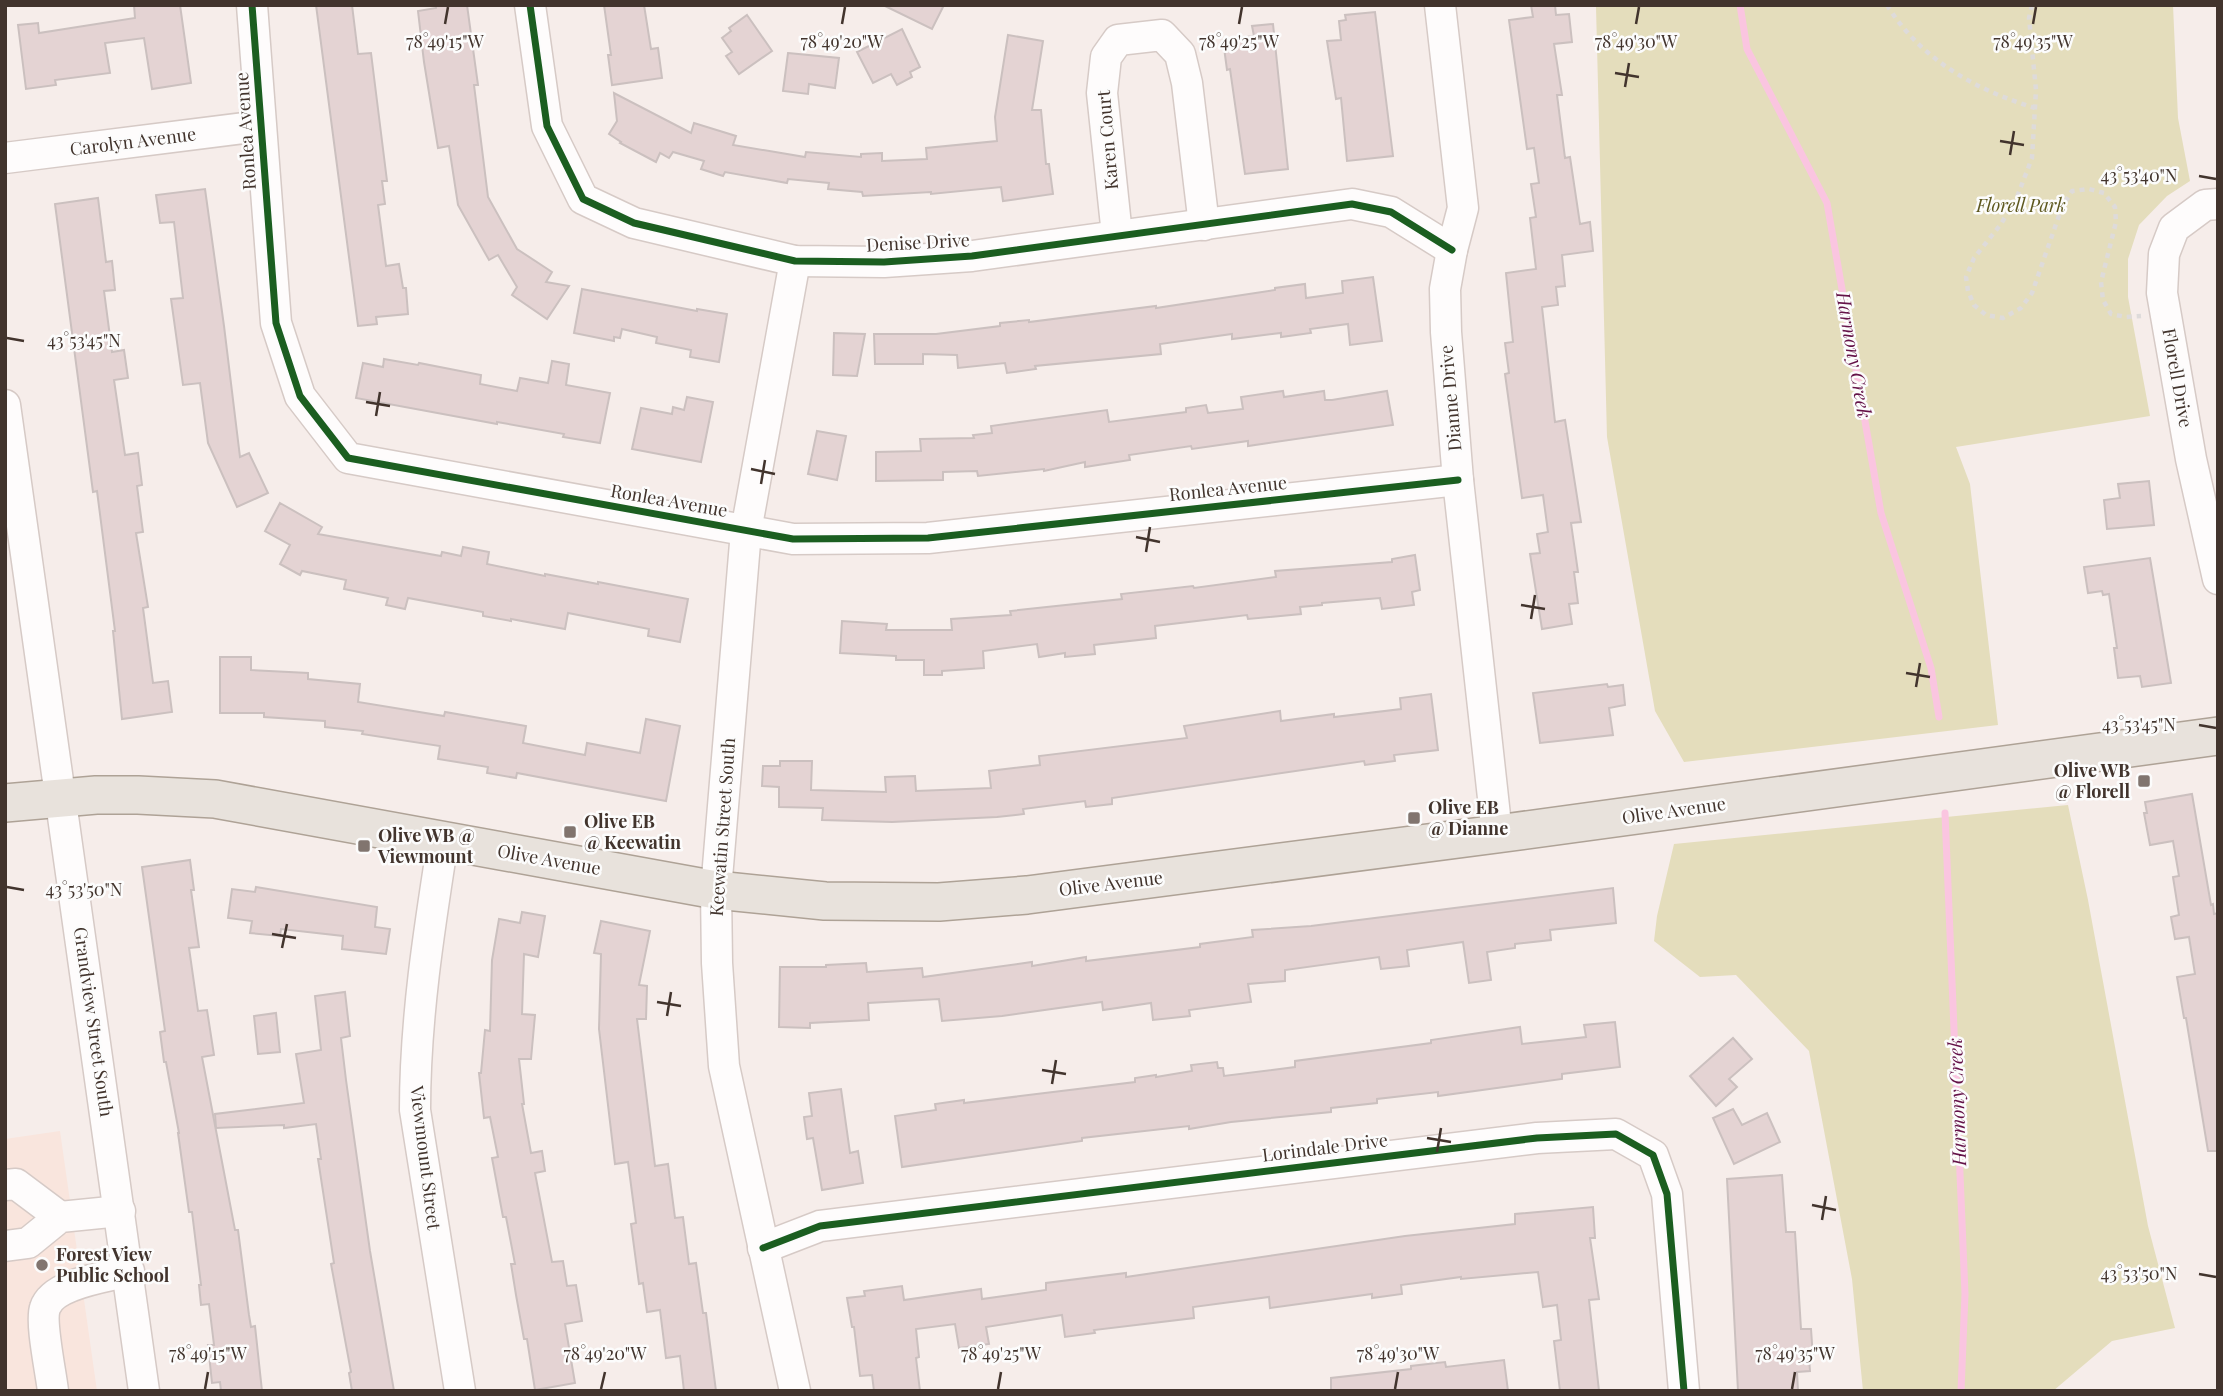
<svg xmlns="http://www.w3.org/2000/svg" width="2223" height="1396" font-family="'Playfair Display',serif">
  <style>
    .built { fill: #f9e5dd }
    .green { fill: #e4ddbc }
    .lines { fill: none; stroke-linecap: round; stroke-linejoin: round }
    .stream { stroke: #fac5e0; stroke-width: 7 }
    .building { fill: #e4d3d3; stroke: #cbc0bf; stroke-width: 2 }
    .minor-casing { stroke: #d6cac6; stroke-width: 33 }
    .major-casing { stroke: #aea296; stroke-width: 40 }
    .path { stroke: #dedbda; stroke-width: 4.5; stroke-dasharray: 5 5; stroke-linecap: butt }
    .minor { stroke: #fefcfc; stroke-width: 30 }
    .major { stroke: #e8e2dc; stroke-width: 37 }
    .cycleway-casing { stroke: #fcfcfc; stroke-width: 11 }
    .cycleway { stroke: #1b5e20; stroke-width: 7 }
    .ticks { fill: none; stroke: #42342d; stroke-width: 2.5 }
    .poi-dot { fill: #81756f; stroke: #fcfcfc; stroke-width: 2.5 }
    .labels { text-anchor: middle; stroke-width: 5; stroke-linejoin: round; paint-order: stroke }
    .street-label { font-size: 18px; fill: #42342d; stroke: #fcfcfc }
    .park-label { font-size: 18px; font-style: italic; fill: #5e581f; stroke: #fcfcfc }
    .poi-label { font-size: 18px; font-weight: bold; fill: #42342d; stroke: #fcfcfc; text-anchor: start }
    .water-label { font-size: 19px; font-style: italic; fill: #641248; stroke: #fcfcfc }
    .ticks-label { font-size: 18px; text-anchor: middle; fill: #42342d; stroke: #fcfcfc; stroke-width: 5; stroke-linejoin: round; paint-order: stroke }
  </style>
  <rect width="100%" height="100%" fill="#f6edea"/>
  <path class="built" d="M60,1131L97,1391H5V1139Z"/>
  <g class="green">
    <path d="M1603,5H2173L2178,118L2190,181L2167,196L2139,225L2128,259V297L2150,416L1956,447L1970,484L1998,725L1684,762L1655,711L1607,437L1596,7Z"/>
    <path d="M2068,805L2088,900L2148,1226L2175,1328L2112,1341L2053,1391H1863L1852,1279L1809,1051L1736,975L1700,977L1654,941L1657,916L1674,844Z"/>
  </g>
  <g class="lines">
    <g class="stream">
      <path d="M1740,5L1747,49L1827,203L1881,513L1931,668L1939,717"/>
      <path d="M1945,813L1965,1294L1961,1391"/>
    </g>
  </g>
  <g class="building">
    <path d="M134,5H180L191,83L152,89L144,38L105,43L110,73L55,80L56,85L26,89L18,25L38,23L39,33L135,18Z"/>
    <path d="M316,5H352L358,54L371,53L387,181H382L385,204L378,205L386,266L399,264L403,288H406L408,314L376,317L377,324L358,326Z"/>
    <path d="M436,5H467L478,85H474L488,197L517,249L552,272L546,282L569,286L547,319L512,295L517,287L498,255L489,260L458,205L449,146L438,148L424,62L418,11L436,8Z"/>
    <path d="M604,5H644L651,49L658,48L662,78L612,85L608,55H611Z"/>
    <path d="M883,5H944L932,29Z"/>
    <path d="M1531,5H1555L1556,15L1569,14L1572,42L1554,44L1562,95H1557L1565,158L1570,157L1580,224L1590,222L1593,251L1562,255L1565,286L1556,287L1558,305L1542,307L1555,422L1565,420L1581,522L1571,523L1578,572H1574L1578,603L1569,604L1572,624L1542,629L1530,554L1540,553L1537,534L1548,532L1543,495L1522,498L1505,374L1509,373L1505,343L1513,342L1506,273L1536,269L1530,218L1536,217L1531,184L1539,183L1534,148L1527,149L1509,20L1533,17Z"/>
    <path d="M1375,12L1393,156L1347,161L1341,98L1336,99L1327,41L1341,40L1339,21L1346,20L1345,15Z"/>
    <path d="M747,15L772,51L739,74L726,56L732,52L722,38L731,31L729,28Z"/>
    <path d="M1273,24L1288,169L1245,174L1230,69L1227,70L1223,40L1254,36L1252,26Z"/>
    <path d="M902,29L920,67L910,72L912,77L897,85L891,74L873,83L857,52Z"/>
    <path d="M1008,35L1043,41L1032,110H1041L1046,164H1049L1053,194L1003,201L1001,187L931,194V192L863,196L862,192L828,189L829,183L788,179L787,183L725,172L723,176L701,169L704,161L673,152L669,158L660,153L656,162L620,143L621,142L609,134L617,121L614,93L691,133L694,123L736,136L733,145L805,157L806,152L861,157V154L882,153V161L927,159L926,148L997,141L995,117Z"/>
    <path d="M788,53L839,58L835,88L809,84L808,94L783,91Z"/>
    <path d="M205,189L224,326L240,457L249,453L268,493L237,507L208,443L200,383L183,385L171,299L183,298L174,222L160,223L156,195Z"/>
    <path d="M98,198L106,262L112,261L115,290L104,291L112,352L124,350L128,378L114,380L125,455L138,453L142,485L137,486L143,532L136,533L148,607L143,608L153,683L168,681L172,712L122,719L113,631H115L97,491L93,492L55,204Z"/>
    <path d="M1373,277L1382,341L1350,345L1348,324L1310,329L1311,333L1281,337V333L1232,339V334L1160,344L1161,354L1035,366L1036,369L1007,373L1005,363L958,368L957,355L923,354V364H875L874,334H936L1000,326V323L1029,320V322L1156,306V308L1275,290V288L1305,284L1306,298L1343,293L1342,281Z"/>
    <path d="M582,289L697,311V309L727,314L719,362L690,357L691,350L656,343L657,337L622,329L620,338L614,337V341L574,333Z"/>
    <path d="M834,333L865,334L857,376L833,375Z"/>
    <path d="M384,359L418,365L419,363L481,375L480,384L517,391L520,378L548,383L552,361L569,364L566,385L610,393L600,443L563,437L564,434L497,422V424L356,398L363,363L383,367Z"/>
    <path d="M1283,391L1284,397L1324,391L1325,400H1332L1387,391L1393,425L1248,446V441L1192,449L1191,446L1129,455L1130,460L1085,467V462L1044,471V469L978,476L977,471L943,472V480L876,481V452L921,451L920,439L974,438L973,435L992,433L991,426L1107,410L1109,422L1186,412V408L1206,405L1208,413L1243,409L1241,397Z"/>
    <path d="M687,397L713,402L701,462L632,449L641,408L672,414L673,407L684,410Z"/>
    <path d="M817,431L846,436L837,480L808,474Z"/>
    <path d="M2149,481L2154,525L2107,529L2104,500L2120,498L2118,484Z"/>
    <path d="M280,503L322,527L318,534L441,556L442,552L461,556L463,547L489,552L487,564L545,576V574L598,584V582L688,599L680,642L648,636L649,629L568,613L565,629L511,619V621L483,616V612L408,598L405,609L386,605L388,598L344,589L346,580L302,571L300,575L280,564L290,545L265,531Z"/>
    <path d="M1415,555L1420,590L1412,592L1414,605L1382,609L1380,598L1322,603V605L1300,607L1301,614L1248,619L1247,615L1155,626L1156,638L1094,645L1095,654L1065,657V653L1039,657L1037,644L983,651L984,668L942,671V675H924V660H896V656L840,653L842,621L887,624L886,630H952L951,619L1011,615L1010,611L1122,599L1121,594L1193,586L1194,588L1276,577L1275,571L1392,562V559Z"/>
    <path d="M2150,558L2171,683L2142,687L2140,676L2118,678L2114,648H2117L2109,594L2103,595L2102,591L2088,593L2084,567Z"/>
    <path d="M220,657H251V670L308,673V679L360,684L358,702L444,716L445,712L526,726L523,743L585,755L587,743L640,753L646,719L680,726L666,801L517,773L516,778L487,773L488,767L438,759L440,746L362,734L363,731L325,727V721L264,717V713H220Z"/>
    <path d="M1607,684L1608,687L1623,685L1625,705L1609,708L1613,735L1540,743L1533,693Z"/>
    <path d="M1431,694L1438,750L1394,755L1395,761L1365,765L1364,761L1112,798V804L1086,807L1085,801L1023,809L1024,814L997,817L892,822L822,820L823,808L779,807V787L762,786L763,766H780V761H812L811,790L886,792L885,777L915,776L916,791L991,788L989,771L1040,765L1039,756L1187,738L1184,726L1280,711L1281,721L1334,714V717L1401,709L1400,698Z"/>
    <path d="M2192,794L2211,905L2213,904L2214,914L2218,913V1151H2208L2186,1018H2184L2177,977L2195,974L2189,937L2175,939L2171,917L2179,915L2173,877L2179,876L2173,841L2150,845L2144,813H2147L2145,802Z"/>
    <path d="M190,860L194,890H191L199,947L189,948L198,1011L207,1010L214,1055L202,1057L235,1230H238L249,1315L251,1327L255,1326L262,1391H221L220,1382L212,1383L208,1345H214L209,1304L201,1305L199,1285H201L192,1212H189L178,1133H179L166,1062H164L160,1032L165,1031L142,867Z"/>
    <path d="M256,887L377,907L375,927L390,929L386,954L342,949L343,936L281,929L280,936L250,933L252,921L228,918L232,889L255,892Z"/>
    <path d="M1613,888L1616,923L1550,930L1551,940L1515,944V948L1487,952L1491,980L1469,983L1463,942L1407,950L1409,966L1381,969L1379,957L1285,970V981L1248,984L1251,1002L1189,1010L1190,1016L1153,1020L1151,1003L1103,1010L1102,1002L1002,1016L942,1021L939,999L868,1003L869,1020L810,1023V1028L779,1027L780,967H826V965L866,963L867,972L922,968L923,977L1032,962V966L1086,957V961L1200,947V944L1253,937L1252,930L1311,926Z"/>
    <path d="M522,912L545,916L538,957L524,954L522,1014L535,1015L531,1059H519L524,1104H522L531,1153L542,1151L545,1171L535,1173L552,1262L563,1261L567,1286L576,1285L582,1321L565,1324L575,1383L535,1390L527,1339H524L516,1295L511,1264H515L506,1217H503L492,1158L498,1157L490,1117L484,1118L479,1073H481L485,1030L490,1031L492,960L499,919L520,923Z"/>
    <path d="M601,921L650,931L639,985L647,986L646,1019H637L655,1166L668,1164L675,1218L683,1217L689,1264L696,1263L703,1313H706L716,1391H684L680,1356L666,1358L660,1310L647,1312L643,1283L639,1284L631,1224L636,1223L628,1162L615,1164L599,1029L601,954L594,953Z"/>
    <path d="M345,992L350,1036L341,1038L346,1080L370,1251L394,1391H352L349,1373L351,1372L331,1264L334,1263L318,1159H321L316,1124L284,1128V1125L216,1128L215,1114L304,1103L296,1054L321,1050L315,996Z"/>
    <path d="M276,1013L280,1052L258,1054L254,1016Z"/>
    <path d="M1615,1022L1620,1067L1562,1074V1079L1438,1096V1092L1377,1099V1103L1331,1108V1112L1231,1122L1189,1129V1126L1082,1138V1141L902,1167L895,1116L936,1110L935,1104L964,1100V1103L1135,1082V1078L1156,1075V1077L1192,1071L1191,1065L1217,1062L1218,1068H1223L1224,1076L1295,1067V1061L1431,1043V1040L1520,1027L1522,1044L1586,1037L1584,1025Z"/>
    <path d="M1733,1038L1752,1059L1729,1079L1737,1087L1716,1106L1690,1076Z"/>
    <path d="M841,1089L850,1153L858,1151L863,1183L822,1190L813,1138L807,1139L804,1117L812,1116L809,1093Z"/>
    <path d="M1733,1109L1742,1125L1767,1113L1780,1142L1734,1164L1713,1118Z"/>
    <path d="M1782,1175L1786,1232H1795L1801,1329H1811L1813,1358H1809L1810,1371L1797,1372L1798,1391H1738L1727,1179Z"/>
    <path d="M1593,1207L1595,1238H1590L1599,1299L1589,1300L1599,1391H1560L1554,1341L1561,1340L1557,1305L1543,1307L1538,1272L1461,1279V1277L1401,1285L1402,1294L1372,1298V1294L1270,1308L1269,1297L1193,1307L1194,1318L1094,1330L1095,1333L1065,1337L1062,1315L986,1327L989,1344L959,1348L955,1324L916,1329L919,1357L916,1358L920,1391H874L872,1375L860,1376L854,1327H852L847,1298L865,1296L864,1291L902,1286L904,1300L981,1289L982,1299L1046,1290V1283L1126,1273V1277L1405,1236L1515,1224V1214Z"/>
    <path d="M1504,1360L1508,1391H1331V1378L1411,1369V1366L1445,1362L1446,1367Z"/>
  </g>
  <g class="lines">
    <g class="minor-casing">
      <g id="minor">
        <path d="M252,5L276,323L300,396L348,458L793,539L928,538L1458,480"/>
        <path d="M530,5L547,126L583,199L634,223L795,261L884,262L972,256L1352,204L1391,212L1452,250"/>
        <path d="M1440,5L1463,208L1452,250L1445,289L1446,332L1458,480L1497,834"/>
        <path d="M5,158L260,126"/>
        <path d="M2218,204L2205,205L2174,228L2164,254L2162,293L2191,459L2218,579"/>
        <path d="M1117,235L1102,93L1106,57L1118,40L1162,35L1180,54L1187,83L1204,225"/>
        <path d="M5,405L144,1391"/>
        <path d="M443,841C429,930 415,1019 415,1110L460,1391"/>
        <path d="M5,1185L16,1184L60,1217"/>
        <path d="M5,1246L28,1243L60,1217L120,1211"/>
        <path d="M763,1248L820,1226L1537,1138L1616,1134L1653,1155L1667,1194L1684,1391"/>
        <path d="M53,1391C51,1373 40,1322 45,1308C53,1283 107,1277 129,1271"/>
        <path d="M795,1391L724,1066L717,963L716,890L746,531L795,261"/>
      </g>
    </g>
    <g class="major-casing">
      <path id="major" d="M5,803L96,795H138L215,799L716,890L825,901L939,902L1027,895L1497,834L2218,736"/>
    </g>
    <g class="path">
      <path d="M1887,5C1921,60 1976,90 2035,108"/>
      <path d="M2032,5L2029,18L2036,90L2032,158L2017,197L2001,224L1974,258L1966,277L1968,291L1974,305L1986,315L2003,318L2021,308L2032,293L2062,207L2072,191L2089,189L2104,193L2115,207L2116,222L2101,282L2103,300L2111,314L2126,317L2141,316"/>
    </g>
    <use href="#minor" class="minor"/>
    <use href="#major" class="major"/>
    <g class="cycleway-casing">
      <g id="cycleway">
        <path d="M252,5L276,323L300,396L348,458L793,539L928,538L1458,480"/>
        <path d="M530,5L547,126L583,199L634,223L795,261L884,262L972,256L1352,204L1391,212L1452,250"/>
        <path d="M763,1248L820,1226L1537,1138L1616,1134L1653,1155L1667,1194L1684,1391"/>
      </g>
    </g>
    <use href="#cycleway" class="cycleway"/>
  </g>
  <path class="ticks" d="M445,24L448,7M842,24L845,7M1239,24L1242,7M1636,24L1639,7M2033,24L2036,7M1615,73L1639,77M1625,87L1629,63M2000,141L2024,145M2010,155L2014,131M2199,176L2216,179M7,338L24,341M366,402L390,406M376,416L380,392M751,469L775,474M761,484L765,460M1136,537L1160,542M1146,552L1150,527M1521,605L1545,609M1531,619L1535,595M1906,673L1930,677M1916,687L1920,663M2199,725L2216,728M7,887L24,890M272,934L296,938M282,948L287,924M657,1002L681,1006M667,1016L671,992M1042,1070L1066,1074M1052,1084L1056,1060M1427,1138L1451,1142M1437,1152L1441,1128M1812,1205L1836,1210M1822,1220L1826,1196M2199,1274L2216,1277M205,1389L208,1372M601,1389L605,1372M998,1389L1001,1372M1395,1389L1398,1372M1792,1389L1795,1372"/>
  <g class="poi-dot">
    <rect x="2137" y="774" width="14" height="14" rx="3.5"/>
    <rect x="1407" y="811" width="14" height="14" rx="3.5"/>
    <rect x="563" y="825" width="14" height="14" rx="3.5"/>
    <rect x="357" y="839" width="14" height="14" rx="3.5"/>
    <circle cx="42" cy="1265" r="7"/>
  </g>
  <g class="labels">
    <g class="street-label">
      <text transform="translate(246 131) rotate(-94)" y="6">Ronlea Avenue</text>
      <text transform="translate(1108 140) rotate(-95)" y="6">Karen Court</text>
      <text transform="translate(133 142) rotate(-7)" y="6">Carolyn Avenue</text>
      <text transform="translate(918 243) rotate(-3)" y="6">Denise Drive</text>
      <text transform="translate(2177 378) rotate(80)" y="6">Florell Drive</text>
      <text transform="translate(1451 398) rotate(-95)" y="6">Dianne Drive</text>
      <text transform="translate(1228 489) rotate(-6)" y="6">Ronlea Avenue</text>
      <text transform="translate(669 501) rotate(10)" y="6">Ronlea Avenue</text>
      <text transform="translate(1674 811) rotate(-8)" y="6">Olive Avenue</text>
      <text transform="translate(723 827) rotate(-86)" y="6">Keewatin Street South</text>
      <text transform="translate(549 860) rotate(10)" y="6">Olive Avenue</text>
      <text transform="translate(1111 884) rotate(-7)" y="6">Olive Avenue</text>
      <text transform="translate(93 1022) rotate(82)" y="6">Grandview Street South</text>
      <text transform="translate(1325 1148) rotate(-7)" y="6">Lorindale Drive</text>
      <text transform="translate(425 1158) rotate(83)" y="6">Viewmount Street</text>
    </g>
    <g class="park-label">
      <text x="2021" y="212">Florell Park</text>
    </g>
    <g class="poi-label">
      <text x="2130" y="777" text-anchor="end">Olive WB<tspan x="2130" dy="21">@ Florell</tspan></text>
      <text x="1428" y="814">Olive EB<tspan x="1428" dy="21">@ Dianne</tspan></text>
      <text x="584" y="828">Olive EB<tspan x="584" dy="21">@ Keewatin</tspan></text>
      <text x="378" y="842">Olive WB @<tspan x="378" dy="21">Viewmount</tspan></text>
      <text x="56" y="1261">Forest View<tspan x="56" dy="21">Public School</tspan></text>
    </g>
    <g class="water-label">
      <text transform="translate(1854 355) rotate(80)" y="7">Harmony Creek</text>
      <text transform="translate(1957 1102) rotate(-92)" y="7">Harmony Creek</text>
    </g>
  </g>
  <g class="ticks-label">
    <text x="445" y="48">78°49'15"W</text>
    <text x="842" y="48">78°49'20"W</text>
    <text x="1239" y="48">78°49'25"W</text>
    <text x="1636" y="48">78°49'30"W</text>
    <text x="2033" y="48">78°49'35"W</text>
    <text x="2139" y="182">43°53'40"N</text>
    <text x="84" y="347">43°53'45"N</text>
    <text x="2139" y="731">43°53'45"N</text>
    <text x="84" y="896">43°53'50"N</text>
    <text x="2139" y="1280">43°53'50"N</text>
    <text x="208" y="1360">78°49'15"W</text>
    <text x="605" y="1360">78°49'20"W</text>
    <text x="1001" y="1360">78°49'25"W</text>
    <text x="1398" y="1360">78°49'30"W</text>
    <text x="1795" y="1360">78°49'35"W</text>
  </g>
  <rect width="2223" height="1396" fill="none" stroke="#42342d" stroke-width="14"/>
</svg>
